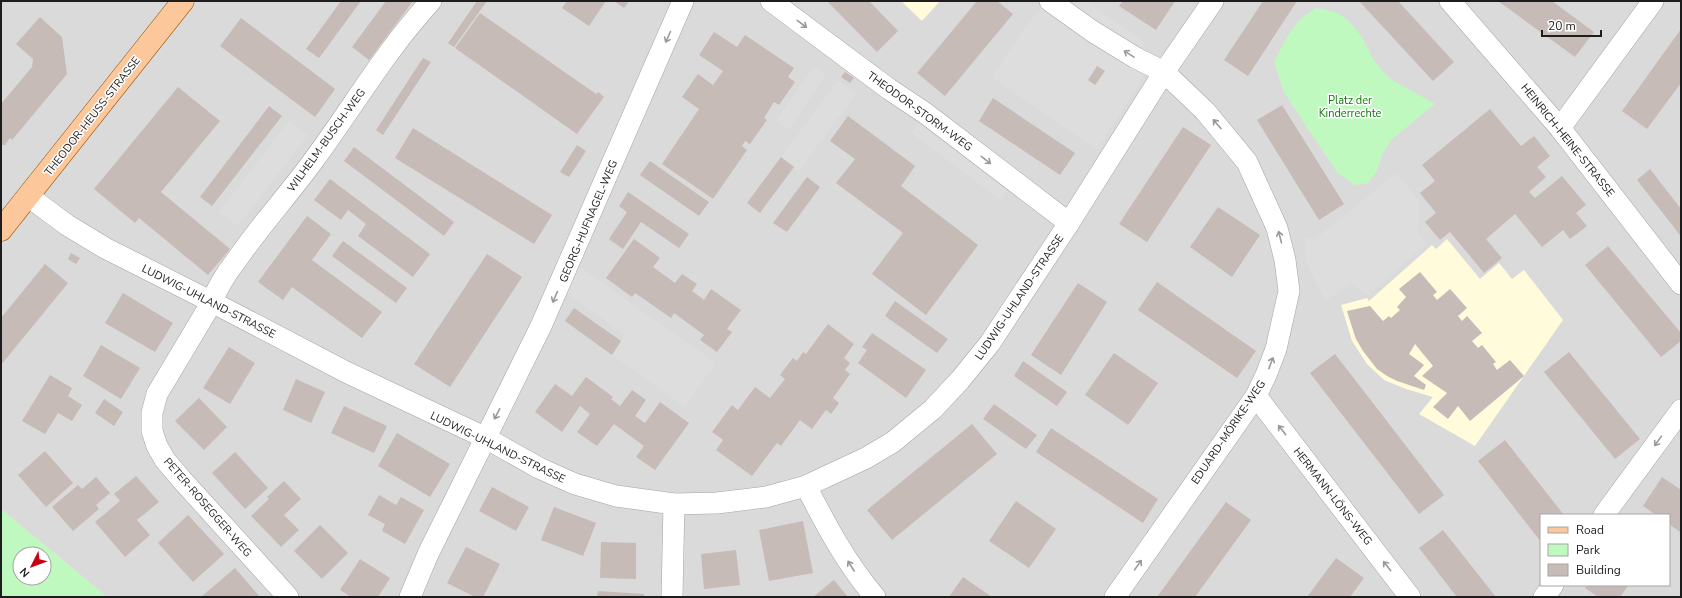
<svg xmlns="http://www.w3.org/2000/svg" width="1682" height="598" font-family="'Nunito Sans',sans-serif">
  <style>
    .residential { fill: #dbdada; fill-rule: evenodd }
    .education { fill: #fffbdb }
    .park { fill: #c0f9bf; fill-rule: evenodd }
    .parking { fill: #ddd }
    .building { fill: #c6bbb6 }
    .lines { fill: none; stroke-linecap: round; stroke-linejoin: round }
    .minor-casing { stroke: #a4a4a4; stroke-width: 22 }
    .major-casing { stroke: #955501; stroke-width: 23 }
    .minor { stroke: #fff; stroke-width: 21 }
    .major { stroke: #fbc79b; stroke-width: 22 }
    .oneway { stroke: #999 }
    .labels { text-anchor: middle; stroke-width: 3; stroke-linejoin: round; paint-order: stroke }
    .park-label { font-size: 11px; fill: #0e7a0c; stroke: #fff }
    .street-label { font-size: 11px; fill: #1d1d1d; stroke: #fff }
  </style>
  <rect width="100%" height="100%" fill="#eee9e3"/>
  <path class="residential" d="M1,1H1681V597H107L1,509ZM1541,515H1669V585H1541Z"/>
  <g class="education">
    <path d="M901,1H940L922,21Z"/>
    <path d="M1447,239L1480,279L1499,263L1512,279L1524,270L1563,320L1475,446L1419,414L1433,397L1406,389L1384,380L1367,364L1352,341L1341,305L1367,298L1369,301L1432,245L1436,249Z"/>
  </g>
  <g class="park">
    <path d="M1316,8L1336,12L1348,20L1362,37L1374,61L1389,78L1435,104L1391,140L1382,155L1377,171L1368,183L1354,185L1337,172L1304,123L1284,92L1274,62L1288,35L1300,19Z"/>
    <path d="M1,509L107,597H1ZM20,554H44V578H20Z"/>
  </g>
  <g class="parking">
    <path d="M1061,1H1086L1145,42L1138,53Z"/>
    <path d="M1041,8L1144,76L1097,150L992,77L1023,30Z"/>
    <path d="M814,66L826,75L789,130L776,121Z"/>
    <path d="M838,80L856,94L799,171L781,157Z"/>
    <path d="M289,121L308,135L238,226L219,212Z"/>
    <path d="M919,123L1008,190L1001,200L911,133Z"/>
    <path d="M1396,173L1414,194L1420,205L1417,232L1427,243L1368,295L1350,284L1325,301L1305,260V238L1315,239Z"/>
    <path d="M576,264L716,363L685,407L612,355L625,335L559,288Z"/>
  </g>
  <g class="building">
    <path d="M341,1H361L319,58L306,49Z"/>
    <path d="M386,1H413L369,60L352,47Z"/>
    <path d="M477,1H487L454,47L448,43Z"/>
    <path d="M567,1H606L589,26L562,8Z"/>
    <path d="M614,1H629L624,8Z"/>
    <path d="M827,1H869L898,31L877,52Z"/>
    <path d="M977,1H997L1013,14L945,96L917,73Z"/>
    <path d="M1123,1H1175L1156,30L1119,6Z"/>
    <path d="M1263,1H1297L1248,76L1224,60Z"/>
    <path d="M1359,1H1398L1454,62L1433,81Z"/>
    <path d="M1498,1H1552L1594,32L1575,57Z"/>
    <path d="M480,13L596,94L598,92L604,97L577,134L455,48Z"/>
    <path d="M40,17L62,37L67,74L12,140L10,138L5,145H1V104L32,67L33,59L16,44Z"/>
    <path d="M241,18L335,89L315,117L220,46Z"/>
    <path d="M1681,29V83L1647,129L1622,111Z"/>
    <path d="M714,32L737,47L745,35L794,68L788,77L795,82L779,105L774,102L764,118L767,120L750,144L745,141L742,146L747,150L713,199L662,164L699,109L682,97L698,74L713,85L723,71L699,55Z"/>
    <path d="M423,58L431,62L383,135L376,130Z"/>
    <path d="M1097,66L1105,71L1095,85L1088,80Z"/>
    <path d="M845,72L854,78L850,83L841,77Z"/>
    <path d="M178,87L220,121L161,192L230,249L208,275L139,218L135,223L94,189Z"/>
    <path d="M993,98L1075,153L1060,175L979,121Z"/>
    <path d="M1282,105L1344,204L1319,220L1257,120Z"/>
    <path d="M269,106L282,116L212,206L200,197Z"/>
    <path d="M1490,109L1521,146L1534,136L1550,156L1537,167L1546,177L1529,192L1535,198L1562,176L1586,205L1576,213L1587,226L1570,239L1563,230L1542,247L1515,214L1486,239L1502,258L1484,273L1450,232L1440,240L1425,222L1436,213L1420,193L1435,181L1422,165Z"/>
    <path d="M848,116L915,166L901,186L978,245L926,315L872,274L903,233L836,183L855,159L830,141Z"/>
    <path d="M1183,127L1211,145L1147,242L1119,224Z"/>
    <path d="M413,128L552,215L534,244L395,158Z"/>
    <path d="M577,145L586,151L569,177L560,172Z"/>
    <path d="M354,147L454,222L444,236L344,161Z"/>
    <path d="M781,157L794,167L760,213L747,203Z"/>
    <path d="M650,161L709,202L699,216L640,175Z"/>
    <path d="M1650,169L1681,209V234L1680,235L1637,180Z"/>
    <path d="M807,177L820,187L787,232L773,223Z"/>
    <path d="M330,179L430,254L413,277L358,236L366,224L348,210L341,220L314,200Z"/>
    <path d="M628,192L689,234L679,248L641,222L623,249L609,239L627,212L619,206Z"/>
    <path d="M1218,207L1260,235L1232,277L1190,247Z"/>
    <path d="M307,216L331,234L312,260L382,312L362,338L292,287L283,300L258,282Z"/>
    <path d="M634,239L660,258L653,267L675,283L682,274L697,284L692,291L704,300L711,289L741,310L727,329L732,332L717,352L700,340L704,335L674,313L671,318L635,293L632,297L606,278Z"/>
    <path d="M343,241L407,288L396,303L332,256Z"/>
    <path d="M1608,246L1681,333V341L1661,357L1585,265Z"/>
    <path d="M71,253L80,258L76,264L68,259Z"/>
    <path d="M487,254L522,277L450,387L414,364Z"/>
    <path d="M45,264L68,283L1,365V318Z"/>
    <path d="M1420,272L1437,292L1433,295L1437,300L1450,289L1467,308L1458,316L1462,321L1467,316L1482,333L1472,341L1478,348L1482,345L1496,362L1493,364L1497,370L1510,360L1524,376L1470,421L1458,406L1448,419L1433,407L1447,393L1422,376L1433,366L1415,344L1409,354L1424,365L1414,376L1426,385L1424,390L1397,381L1387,376L1377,369L1363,351L1356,339L1351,324L1347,311L1370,306L1383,321L1389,316L1391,318L1400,310L1397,307L1406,297L1399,289Z"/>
    <path d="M1157,282L1256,351L1237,378L1138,310Z"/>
    <path d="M1078,283L1107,302L1061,375L1031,355Z"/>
    <path d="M123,293L173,323L155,352L105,323Z"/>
    <path d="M895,301L948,339L937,353L885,316Z"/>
    <path d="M574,308L621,341L612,355L565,321Z"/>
    <path d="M828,324L854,344L844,358L850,363L845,370L850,374L833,398L839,403L831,414L826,410L812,429L800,420L781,446L777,443L752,476L716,450L723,440L712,432L732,405L738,410L755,387L770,398L785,379L780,375L793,358L797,361L803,352L806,354Z"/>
    <path d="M872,333L926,370L906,398L858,363L867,350L862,347Z"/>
    <path d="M101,345L140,368L121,399L83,376Z"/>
    <path d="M229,347L255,363L230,404L203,388Z"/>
    <path d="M1569,352L1640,439L1615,459L1544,372Z"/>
    <path d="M1114,353L1158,383L1128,425L1085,395Z"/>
    <path d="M1335,354L1444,495L1419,514L1310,373Z"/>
    <path d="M1023,361L1067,392L1057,406L1014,376Z"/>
    <path d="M50,375L72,388L68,396L82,405L72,421L58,413L45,434L22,421Z"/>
    <path d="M586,377L613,397L611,399L620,406L632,390L646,400L635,416L645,423L660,402L689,423L655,470L636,457L644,446L614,424L597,446L577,432L590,414L580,406L562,432L535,412L555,384L572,396Z"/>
    <path d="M296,379L325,392L311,423L283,410Z"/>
    <path d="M199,398L227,427L204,450L175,421Z"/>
    <path d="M104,399L123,412L114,426L95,413Z"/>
    <path d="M994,404L1037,435L1026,449L983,419Z"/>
    <path d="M344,406L387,426L374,453L331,433Z"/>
    <path d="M972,424L997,454L892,540L867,510Z"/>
    <path d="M1051,428L1158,499L1143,523L1036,452Z"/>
    <path d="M397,433L450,464L430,497L378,466Z"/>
    <path d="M1505,440L1564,515H1541V542L1478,461Z"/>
    <path d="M45,451L73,483L46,507L18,475Z"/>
    <path d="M235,452L268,488L245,509L212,473Z"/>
    <path d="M136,476L159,502L137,520L150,535L125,557L95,522L120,501L114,494Z"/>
    <path d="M96,477L110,493L96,505L99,509L73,531L52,507L78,485L82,489Z"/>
    <path d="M1662,477L1681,490L1680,532L1669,524V515H1656L1643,506Z"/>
    <path d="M284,481L301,499L284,515L299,530L281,547L251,516L269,499L267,497Z"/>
    <path d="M492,487L529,507L516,531L479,511Z"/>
    <path d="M379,495L396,505L401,497L424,510L405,544L382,531L385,524L368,515Z"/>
    <path d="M1016,501L1056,529L1029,568L989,541Z"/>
    <path d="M1226,502L1251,520L1195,597H1157Z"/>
    <path d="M554,507L596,523L583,556L541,540Z"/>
    <path d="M188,515L224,554L193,582L158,543Z"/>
    <path d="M803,521L813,573L769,581L759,530Z"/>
    <path d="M320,525L348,553L322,579L294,551Z"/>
    <path d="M1443,530L1477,573L1496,597H1457L1453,592L1419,548Z"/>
    <path d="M601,542L636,543V579L600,578Z"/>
    <path d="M466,547L500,564L483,597H475L447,583Z"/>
    <path d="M736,550L740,585L704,589L701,554Z"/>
    <path d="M1336,558L1364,578L1350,597H1307Z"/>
    <path d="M360,559L390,578L378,597H351L340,590Z"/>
    <path d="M235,568L260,597H203L202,596Z"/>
    <path d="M963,577L992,597H949Z"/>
    <path d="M834,580L848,597H813Z"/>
    <path d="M1588,585H1626L1628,586L1620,597H1598L1585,588Z"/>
    <path d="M598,591L644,594V597H597Z"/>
  </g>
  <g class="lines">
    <g class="minor-casing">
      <g id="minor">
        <path d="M771,1L889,89L925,113L1069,223"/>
        <path d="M1050,1L1092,31L1136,58L1164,72L1205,111L1247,162L1277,228L1285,260L1289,291L1276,349L1266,375L1256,396L1115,597"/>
        <path d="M1450,1L1560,128L1681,284"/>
        <path d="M1560,128L1653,1"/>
        <path d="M28,196L67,225L105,248L212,302L346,372L484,437L539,468L575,484L616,496L674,504L717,503L766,497L806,486L866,458L893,442L933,409L960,380L990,343L1069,223L1164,72L1213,1"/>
        <path d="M1256,396L1410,597"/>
        <path d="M806,486C826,525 846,563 875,597"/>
        <path d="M1604,515L1681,410"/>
        <path d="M288,597L182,480L165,460L157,446L152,431V413L157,394L212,302C218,285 227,272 238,258C262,223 291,192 316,157C354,105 387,49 431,1"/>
        <path d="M410,597L428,554L541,326L683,1"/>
        <path d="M672,597L674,504"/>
        <path d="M1544,597L1553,585"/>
      </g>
    </g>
    <g class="major-casing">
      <path id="major" d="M1,230L183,1"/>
    </g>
    <use href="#minor" class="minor"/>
    <use href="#major" class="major"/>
  </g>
  <defs><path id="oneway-shaft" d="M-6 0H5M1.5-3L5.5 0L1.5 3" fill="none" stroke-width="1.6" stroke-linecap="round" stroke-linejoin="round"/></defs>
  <g class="oneway">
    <use href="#oneway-shaft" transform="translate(802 24) rotate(37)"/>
    <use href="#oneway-shaft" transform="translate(668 37) rotate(114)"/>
    <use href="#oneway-shaft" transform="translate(1129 54) rotate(-148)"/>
    <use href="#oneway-shaft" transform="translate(1217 124) rotate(-131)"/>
    <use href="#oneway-shaft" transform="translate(986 160) rotate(38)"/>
    <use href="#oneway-shaft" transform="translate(1280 237) rotate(-104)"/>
    <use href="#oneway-shaft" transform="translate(555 297) rotate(114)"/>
    <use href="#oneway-shaft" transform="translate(1271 363) rotate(-69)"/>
    <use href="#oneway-shaft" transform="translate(497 414) rotate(117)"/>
    <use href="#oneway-shaft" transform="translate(1282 430) rotate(-128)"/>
    <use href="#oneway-shaft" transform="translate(1658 441) rotate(126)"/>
    <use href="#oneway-shaft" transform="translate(1138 565) rotate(-55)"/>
    <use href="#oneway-shaft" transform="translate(851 566) rotate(-122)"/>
    <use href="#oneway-shaft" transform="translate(1387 566) rotate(-128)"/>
  </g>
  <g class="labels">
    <g class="park-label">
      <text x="1350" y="104">Platz der<tspan x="1350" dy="13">Kinderrechte</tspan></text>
    </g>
    <g class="street-label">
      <text transform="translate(920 111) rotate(36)" y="4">THEODOR-STORM-WEG</text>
      <text transform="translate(92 116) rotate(-52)" y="4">THEODOR-HEUSS-STRASSE</text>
      <text transform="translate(326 140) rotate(-54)" y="4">WILHELM-BUSCH-WEG</text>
      <text transform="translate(1568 140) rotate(51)" y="4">HEINRICH-HEINE-STRASSE</text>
      <text transform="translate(588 221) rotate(-67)" y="4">GEORG-HUFNAGEL-WEG</text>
      <text transform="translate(1019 297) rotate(-56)" y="4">LUDWIG-UHLAND-STRASSE</text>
      <text transform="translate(209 301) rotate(27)" y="4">LUDWIG-UHLAND-STRASSE</text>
      <text transform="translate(1228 432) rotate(-56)" y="4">EDUARD-MÖRIKE-WEG</text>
      <text transform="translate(498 447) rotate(26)" y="4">LUDWIG-UHLAND-STRASSE</text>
      <text transform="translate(1333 496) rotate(52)" y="4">HERMANN-LÖNS-WEG</text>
      <text transform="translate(208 507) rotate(49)" y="4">PETER-ROSEGGER-WEG</text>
    </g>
  </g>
  <rect width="1682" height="598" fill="none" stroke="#1d1d1d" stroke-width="4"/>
  <rect x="1540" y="514" width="130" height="72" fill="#ffffff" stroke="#a5a5a5"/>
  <rect x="1548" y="527" width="20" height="6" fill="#fbc79b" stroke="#a5a5a5"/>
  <text x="1576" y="534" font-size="12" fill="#1d1d1d">Road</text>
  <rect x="1548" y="544" width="20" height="12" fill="#c0f9bf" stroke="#a5a5a5"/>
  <text x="1576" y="554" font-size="12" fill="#1d1d1d">Park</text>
  <rect x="1548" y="564" width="20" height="12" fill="#c6bbb6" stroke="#a5a5a5"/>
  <text x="1576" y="574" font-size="12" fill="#1d1d1d">Building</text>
  <g transform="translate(32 566) rotate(228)"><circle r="19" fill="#ffffff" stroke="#a5a5a5"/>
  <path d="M0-3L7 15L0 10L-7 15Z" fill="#c90116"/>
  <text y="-6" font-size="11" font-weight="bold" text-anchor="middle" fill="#1d1d1d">N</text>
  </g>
  <path d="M1542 30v6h59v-6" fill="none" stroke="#1d1d1d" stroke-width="2"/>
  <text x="1548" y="30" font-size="12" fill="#1d1d1d" stroke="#ffffff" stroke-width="3" paint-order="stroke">20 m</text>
</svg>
